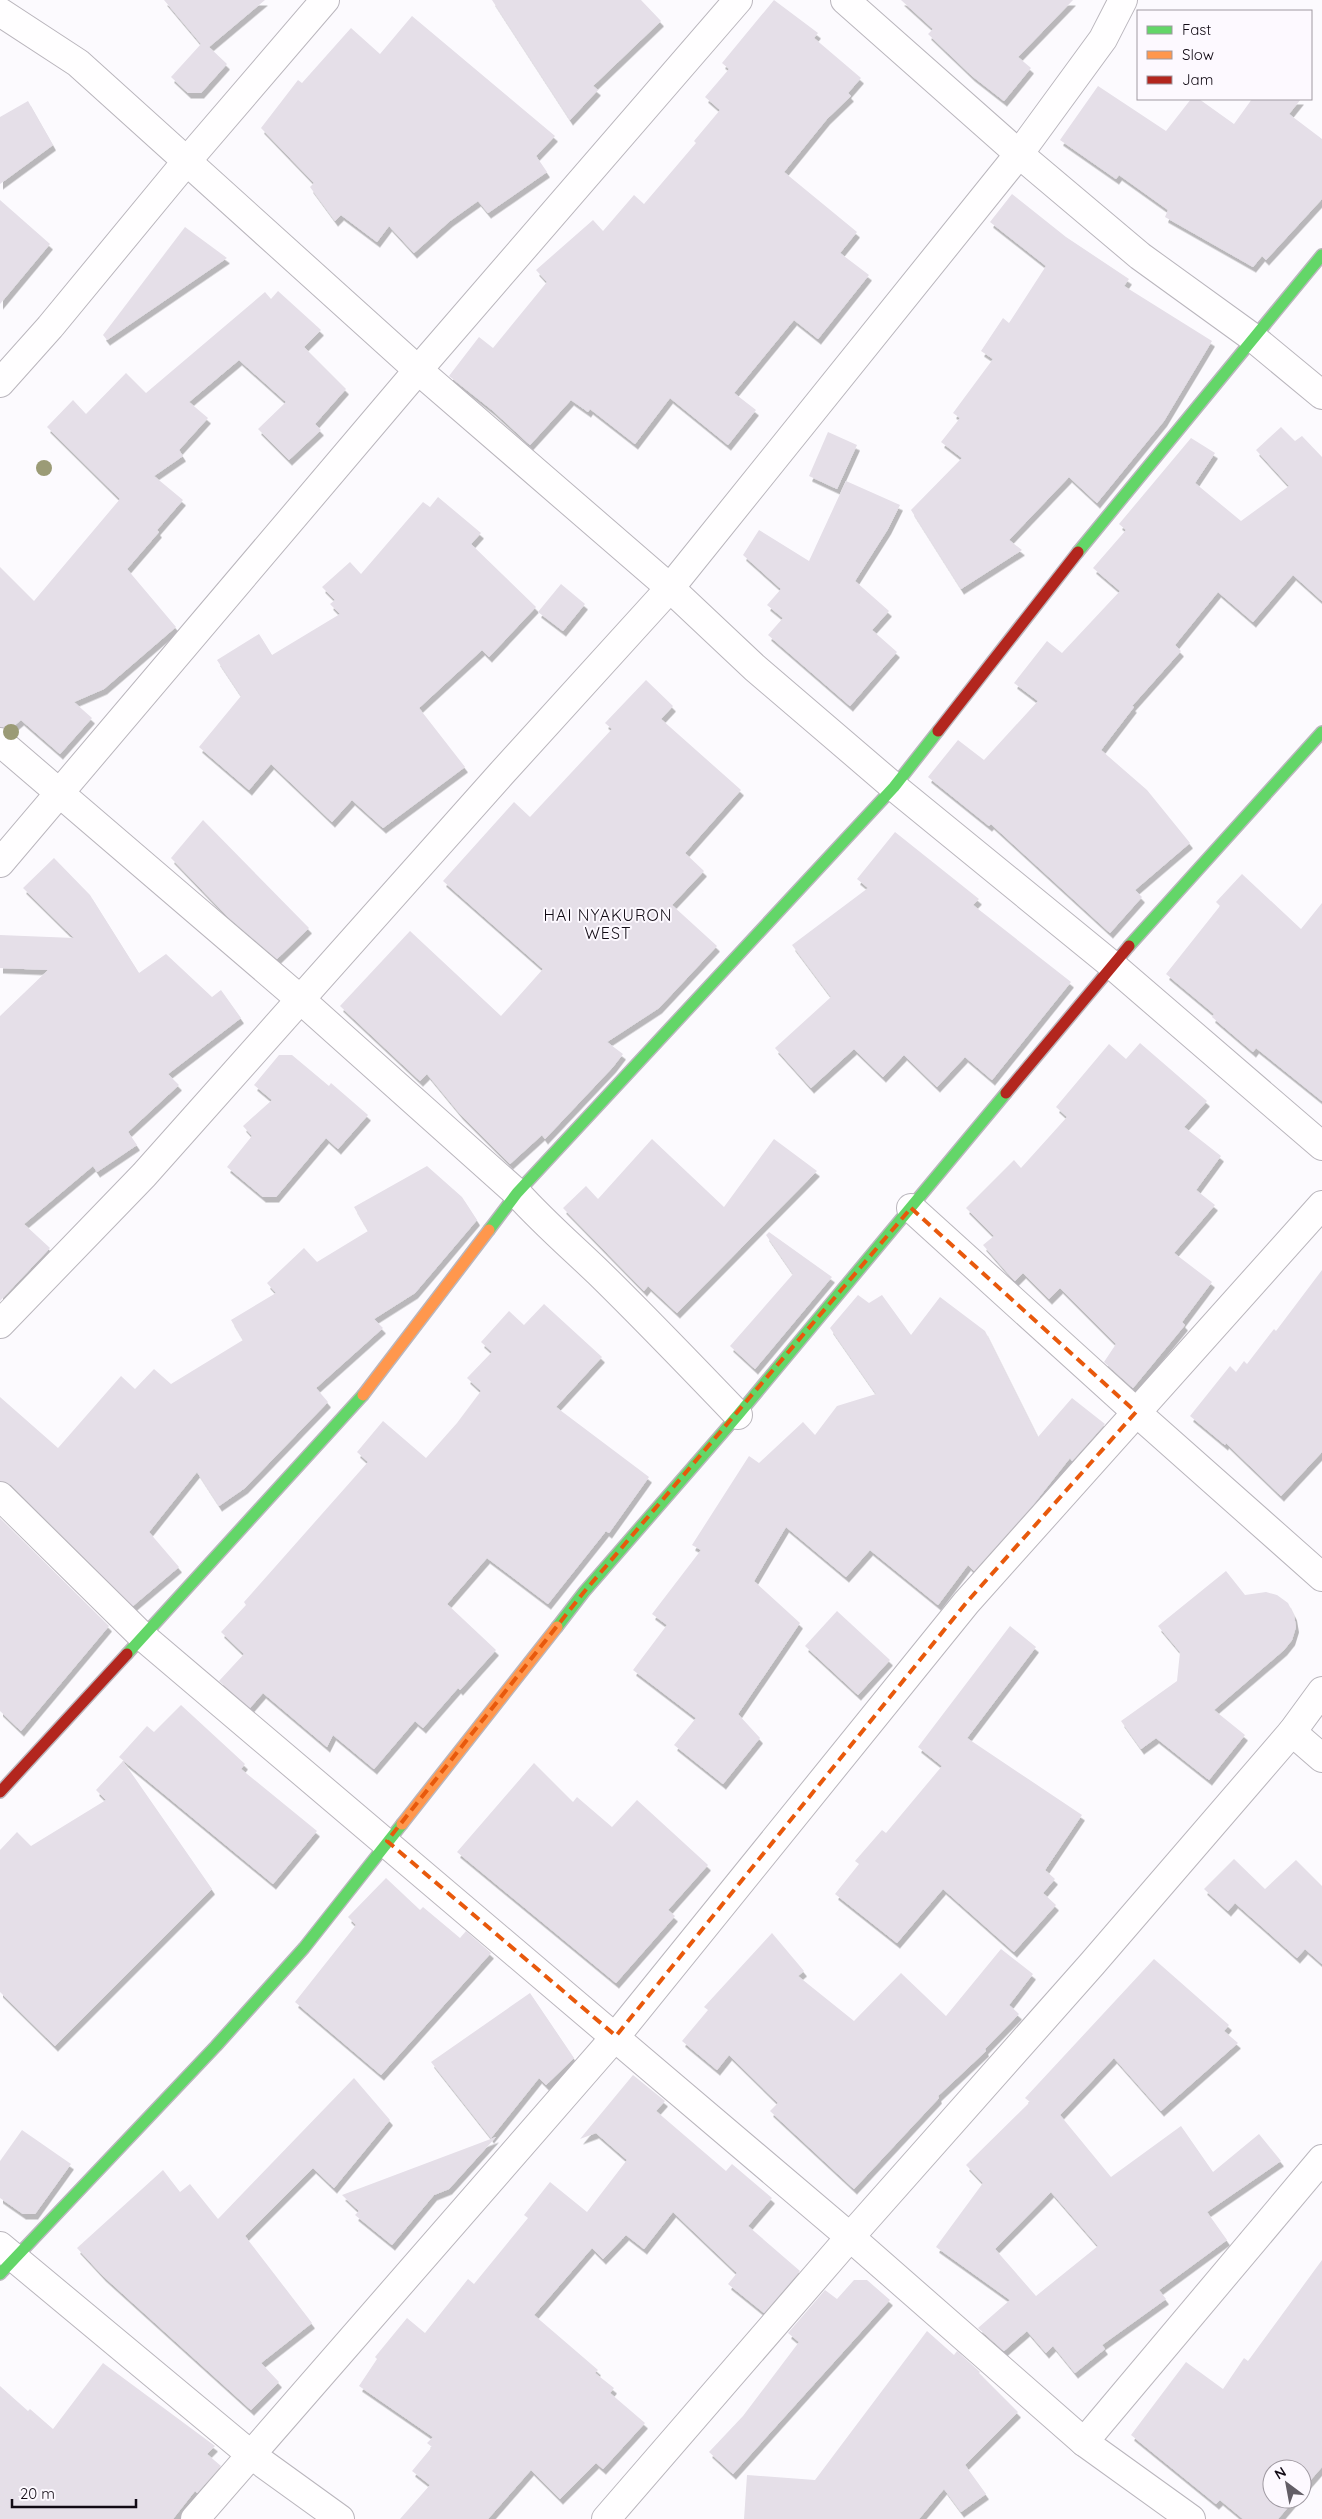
<svg xmlns="http://www.w3.org/2000/svg" width="1322" height="2519" font-family="Quicksand,sans-serif">
  <style>
    .building { fill: #e5dfe8; fill-rule: evenodd; filter: url(#shadow) }
    .lines { fill: none; stroke-linecap: round; stroke-linejoin: round }
    .street-casing { stroke: #bab6bd; stroke-width: 30 }
    .fast-casing { stroke: #bab6bd; stroke-width: 14 }
    .slow-casing { stroke: #bab6bd; stroke-width: 14 }
    .jam-casing { stroke: #bab6bd; stroke-width: 14 }
    .street { stroke: #fffeff; stroke-width: 28 }
    .fast { stroke: #63d668; stroke-width: 11 }
    .slow { stroke: #ff974d; stroke-width: 11 }
    .jam { stroke: #b3261e; stroke-width: 11 }
    .tree { fill: #9b9b76 }
    .marked { fill: none; stroke: #e8590c; stroke-width: 4; stroke-dasharray: 10 6; stroke-linejoin: round }
    .labels { text-anchor: middle; stroke-width: 4; stroke-linejoin: round; paint-order: stroke }
    .neighbourhood-label { font-size: 16px; letter-spacing: 1px; fill: #110a14; stroke: #fdf9ff }
  </style>
  <defs>
    <filter id="shadow"><feDropShadow dx="3" dy="5.5" stdDeviation="0" flood-color="#0004"/></filter>
  </defs>
  <rect width="100%" height="100%" fill="#fcfafe"/>
  <g class="building">
    <path d="M164,0H265L209,47L227,64L201,93H188L171,77L201,44Z"/>
    <path d="M492,0H641L661,21L593,86L598,90L570,120Z"/>
    <path d="M774,0L818,33L814,38L861,78L848,93L851,96L827,119L784,172L857,232L840,253L869,275L818,339L794,320L734,393L756,410L728,445L670,398L635,444L590,409L588,412L571,400L530,445L492,410L449,376L479,337L493,348L547,282L536,270L593,220L603,231L634,195L644,204L696,143L694,141L720,110L705,97L729,69L722,63Z"/>
    <path d="M901,0H1073L1018,57L1031,68L1004,101L972,76L928,34L933,29Z"/>
    <path d="M412,16L555,136L536,156L547,172L488,213L478,201L450,221L414,253L389,226L377,242L341,215L335,221L310,187L314,183L261,128L298,80L302,83L351,28L380,54Z"/>
    <path d="M1098,86L1166,131L1191,99H1199L1234,124L1252,99H1301L1289,114L1322,139V199L1266,260L1262,256L1253,267L1165,217L1168,210L1119,175L1116,179L1060,140Z"/>
    <path d="M28,101L53,145L0,184V117Z"/>
    <path d="M1012,194L1066,237L1129,279L1124,286L1212,341L1164,421L1097,503L1069,477L1009,540L1022,550L961,589L911,510L962,458L941,442L960,418L953,413L993,359L981,351L1003,318L1009,323L1046,266L990,222Z"/>
    <path d="M0,200L50,244L0,304Z"/>
    <path d="M185,227L227,258L107,340L103,335Z"/>
    <path d="M278,291L321,330L304,347L346,389L315,424L321,430L289,460L258,429L286,402L239,360L189,402L208,418L179,450L183,456L154,476L183,500L157,530L159,532L127,569L176,627L104,689L74,702L92,718L60,754L21,720L9,730L0,727V567L34,601L120,499L47,427L73,400L86,414L126,373L146,393L265,292L271,299Z"/>
    <path d="M1281,427L1295,441L1302,436L1322,457V601L1293,575L1253,622L1218,592L1175,645L1181,651L1132,706L1134,707L1101,750L1147,790L1190,843L1135,890L1142,897L1110,933L991,824L989,826L928,777L958,740L984,760L1038,701L1014,683L1047,641L1062,653L1120,591L1093,568L1126,530L1119,524L1191,438L1215,453L1195,483L1241,521L1289,486L1256,450Z"/>
    <path d="M828,432L857,445L837,489L809,476Z"/>
    <path d="M846,481L900,505L888,529L855,581L889,611L872,630L897,652L850,706L768,635L783,618L767,605L781,589L743,555L759,530L809,561Z"/>
    <path d="M438,497L481,533L471,544L536,607L489,657L482,650L419,708L465,767L383,828L352,800L332,822L271,764L249,790L199,747L241,696L217,660L259,634L272,655L340,614L330,604L335,600L322,587L350,562L361,574L423,502L430,507Z"/>
    <path d="M561,584L585,604L563,631L538,612Z"/>
    <path d="M646,680L673,706L661,719L741,790L685,853L704,871L672,905L717,946L659,1008L607,1042L623,1054L613,1067L545,1139L542,1135L510,1164L460,1114L427,1074L420,1081L340,1006L410,931L501,1016L543,969L443,881L514,802L530,817L612,729L605,723Z"/>
    <path d="M203,820L309,928L277,959L228,917L171,858Z"/>
    <path d="M895,832L979,899L973,905L1071,982L992,1080L965,1057L937,1087L904,1055L883,1077L854,1049L811,1088L775,1048L831,997L792,945L868,888L857,879Z"/>
    <path d="M54,858L90,895L139,973L166,954L212,997L221,990L241,1018L168,1074L179,1085L128,1132L137,1145L97,1172L93,1166L24,1224L50,1248L0,1301V1016L48,970L0,968V935L74,938L23,888Z"/>
    <path d="M1242,874L1301,929L1322,903V1101L1256,1048L1253,1052L1212,1017L1214,1014L1166,974L1220,906L1216,902Z"/>
    <path d="M1140,1043L1207,1101L1184,1127L1221,1156L1196,1190L1215,1205L1174,1253L1212,1282L1182,1322L1185,1325L1133,1388L1104,1362L1116,1344L1060,1288L1049,1299L1023,1273L1015,1281L1011,1277L983,1245L994,1236L966,1208L1014,1160L1021,1168L1067,1117L1056,1107L1109,1044L1126,1059Z"/>
    <path d="M279,1055H292L329,1086L331,1083L368,1115L338,1149L326,1138L276,1197H263L227,1167L252,1136L243,1126L272,1100L254,1085Z"/>
    <path d="M652,1139L724,1207L774,1139L817,1171L677,1313L648,1286L644,1291L563,1208L586,1186L598,1199Z"/>
    <path d="M427,1166L462,1197L477,1220L415,1293L374,1319L383,1328L316,1388L328,1402L245,1488L219,1506L197,1472L149,1532L179,1567L133,1606L11,1485L0,1481V1397L58,1448L121,1376L135,1389L154,1369L171,1384L243,1340L231,1320L276,1293L267,1283L304,1248L317,1262L368,1231L354,1207Z"/>
    <path d="M769,1232L832,1277L755,1369L730,1346L793,1274L766,1235Z"/>
    <path d="M1322,1270V1452L1281,1496L1226,1443L1225,1445L1190,1416L1230,1366L1236,1372L1244,1361L1247,1364L1274,1329L1276,1331Z"/>
    <path d="M858,1295L869,1303L882,1295L911,1335L940,1297L985,1331L1038,1437L1072,1398L1105,1424L1072,1461L1070,1458L1033,1505L974,1571L968,1565L938,1605L870,1550L846,1577L786,1527L754,1581L800,1623L738,1714L760,1738L723,1784L674,1745L696,1718L633,1670L667,1625L652,1614L701,1550L692,1545L749,1456L759,1463L803,1422L815,1435L837,1406L876,1394L830,1328Z"/>
    <path d="M544,1304L602,1357L556,1407L649,1477L609,1533L606,1531L548,1604L487,1558L447,1604L496,1650L460,1690L458,1688L423,1728L415,1721L374,1769L333,1735L327,1747L263,1693L250,1708L219,1681L244,1654L221,1632L246,1605L244,1602L368,1462L357,1452L383,1421L426,1458L457,1423L481,1391L467,1378L492,1352L481,1342L509,1311L524,1325Z"/>
    <path d="M0,1518L109,1626L21,1731L0,1711Z"/>
    <path d="M1226,1571L1245,1595L1266,1592L1277,1595L1288,1603L1294,1615L1296,1627L1292,1640L1284,1650L1214,1710L1245,1735L1209,1780L1156,1738L1141,1749L1121,1721L1177,1681L1180,1652L1158,1626Z"/>
    <path d="M837,1611L890,1660L858,1695L805,1646Z"/>
    <path d="M1010,1626L1036,1647L967,1738L1082,1815L1045,1870L1055,1879L1043,1893L1056,1905L1014,1952L943,1889L897,1943L835,1894L859,1864L855,1861L882,1830L886,1833L942,1766L918,1747Z"/>
    <path d="M181,1705L245,1764L241,1769L317,1831L273,1884L119,1757L147,1726L154,1732Z"/>
    <path d="M123,1761L212,1889L55,2046L0,1992V1850L17,1832L31,1846L106,1800L96,1790Z"/>
    <path d="M534,1763L573,1802L577,1797L612,1827L637,1800L708,1865L668,1910L675,1916L616,1983L457,1852Z"/>
    <path d="M1234,1859L1265,1889L1296,1860L1322,1886V1964L1305,1949L1297,1958L1235,1903L1228,1911L1204,1889Z"/>
    <path d="M386,1878L420,1910L423,1907L460,1938L466,1931L491,1953L381,2075L295,2002L356,1925L348,1917Z"/>
    <path d="M772,1933L804,1971L798,1976L854,2021L901,1973L946,2016L1001,1949L1033,1974L1009,2005L1019,2014L985,2049L986,2051L938,2096L939,2098L854,2189L770,2111L778,2103L729,2055L717,2070L682,2041L708,2010L704,2007Z"/>
    <path d="M1154,1959L1229,2025L1224,2031L1238,2043L1161,2111L1114,2058L1060,2115L1111,2177L1181,2126L1213,2172L1259,2134L1281,2161L1207,2212L1227,2240L1159,2290L1166,2299L1102,2345L1105,2349L1075,2373L1053,2346L1046,2353L1027,2331L1004,2351L978,2328L1010,2300L936,2247L983,2183L966,2165L1030,2102L1025,2098ZM1051,2192L1098,2246L1036,2296L995,2249Z"/>
    <path d="M530,1993L574,2058L546,2085L539,2078L491,2138L431,2062Z"/>
    <path d="M633,2075L665,2101L656,2111L726,2171L732,2164L772,2198L748,2226L800,2271L764,2313L728,2284L737,2273L673,2212L644,2249L626,2235L603,2259L592,2248L534,2315L598,2370L595,2373L614,2388L610,2393L645,2423L603,2469L596,2463L560,2499L531,2470L488,2519H400L430,2485L412,2471L432,2447L427,2443L433,2437L359,2386L377,2359L375,2357L407,2318L425,2333L468,2279L474,2284L528,2218L524,2215L550,2182L587,2212L627,2160L596,2133L580,2139Z"/>
    <path d="M354,2078L390,2120L334,2188L313,2168L245,2236L312,2323L261,2363L279,2382L251,2410L103,2276L77,2248L163,2170L180,2192L190,2184L218,2219Z"/>
    <path d="M22,2130L71,2164L35,2214H23L0,2198V2161Z"/>
    <path d="M496,2137L449,2189L434,2195L392,2245L355,2215L359,2211L342,2195Z"/>
    <path d="M1322,2260V2467L1302,2490V2469H1272V2499H1295L1278,2519H1243L1220,2500L1216,2504L1131,2435L1186,2362L1223,2389L1244,2358L1248,2361Z"/>
    <path d="M854,2280H867L890,2300L733,2474L709,2452L743,2416L799,2342L788,2333L825,2290L837,2299Z"/>
    <path d="M927,2331L954,2355L957,2351L980,2372L979,2373L1018,2412L965,2465L986,2494L961,2512L944,2489L919,2519H744L747,2475L815,2480Z"/>
    <path d="M103,2363L215,2446L207,2454L221,2466L197,2493L195,2491L173,2519H0V2386L28,2411L30,2409L53,2429Z"/>
  </g>
  <g class="lines">
    <g class="street-casing">
      <g id="street">
        <path d="M845,0L1019,154L1140,256L1252,337L1322,395"/>
        <path d="M0,12L78,63L418,370L670,588L755,668L894,787L1112,965L1322,1146"/>
        <path d="M0,383L50,327L186,162L325,0"/>
        <path d="M0,742L301,1000L517,1193C543,1222 571,1246 599,1273C646,1319 692,1367 738,1415"/>
        <path d="M0,863L418,370L738,0"/>
        <path d="M911,1208L1136,1412L1322,1577"/>
        <path d="M0,1324L144,1175L501,774L670,588L1019,154L1103,39L1123,0"/>
        <path d="M0,1496L142,1636L850,2237L1084,2442L1191,2519"/>
        <path d="M1292,1732L1322,1758"/>
        <path d="M0,2246L250,2454L340,2519"/>
        <path d="M1084,2442L1322,2159"/>
        <path d="M195,2519L616,2036L966,1603L1322,1205"/>
        <path d="M606,2519L850,2237L1092,1964L1292,1732L1322,1691"/>
      </g>
    </g>
    <g class="fast-casing">
      <g id="fast">
        <path d="M1078,552L1322,255"/>
        <path d="M1129,946L1322,732"/>
        <path d="M489,1230L517,1193L894,787L938,731"/>
        <path d="M557,1627L584,1592L738,1415L1006,1093"/>
        <path d="M127,1654L363,1395"/>
        <path d="M0,2274L216,2046L304,1948L402,1824"/>
      </g>
    </g>
    <g class="slow-casing">
      <g id="slow">
        <path d="M363,1395L489,1230"/>
        <path d="M402,1824L557,1627"/>
      </g>
    </g>
    <g class="jam-casing">
      <g id="jam">
        <path d="M938,731L1078,552"/>
        <path d="M1006,1093L1129,946"/>
        <path d="M0,1792L127,1654"/>
      </g>
    </g>
    <use href="#street" class="street"/>
    <use href="#fast" class="fast"/>
    <use href="#slow" class="slow"/>
    <use href="#jam" class="jam"/>
  </g>
  <g class="tree">
    <circle cx="44" cy="468" r="8"/>
    <circle cx="11" cy="732" r="8"/>
  </g>
  <path class="marked" d="M911,1208L1136,1412L966,1603L616,2036L387,1841L584,1592Z"/>
  <g class="labels">
    <g class="neighbourhood-label">
      <text x="608" y="921">HAI NYAKURON<tspan x="608" dy="18">WEST</tspan></text>
    </g>
  </g>
  <rect x="1137" y="10" width="175" height="90" fill="#fdf9ff" stroke="#9f99a1"/>
  <rect x="1147" y="26" width="25" height="8" fill="#63d668" stroke="#9f99a1"/>
  <text x="1182" y="35" font-size="15" fill="#110a14">Fast</text>
  <rect x="1147" y="51" width="25" height="8" fill="#ff974d" stroke="#9f99a1"/>
  <text x="1182" y="60" font-size="15" fill="#110a14">Slow</text>
  <rect x="1147" y="76" width="25" height="8" fill="#b3261e" stroke="#9f99a1"/>
  <text x="1182" y="85" font-size="15" fill="#110a14">Jam</text>
  <g transform="translate(1287 2484) rotate(328)"><circle r="24" fill="#fdf9ff" stroke="#9f99a1"/>
  <path d="M0-4L9 19L0 12L-9 19Z" fill="#635e66"/>
  <text y="-8" font-size="14" font-weight="bold" text-anchor="middle" fill="#110a14">N</text>
  </g>
  <path d="M12 2499v8h124v-8" fill="none" stroke="#110a14" stroke-width="2.5"/>
  <text x="20" y="2499" font-size="15" fill="#110a14" stroke="#fdf9ff" stroke-width="4" paint-order="stroke">20 m</text>
</svg>
